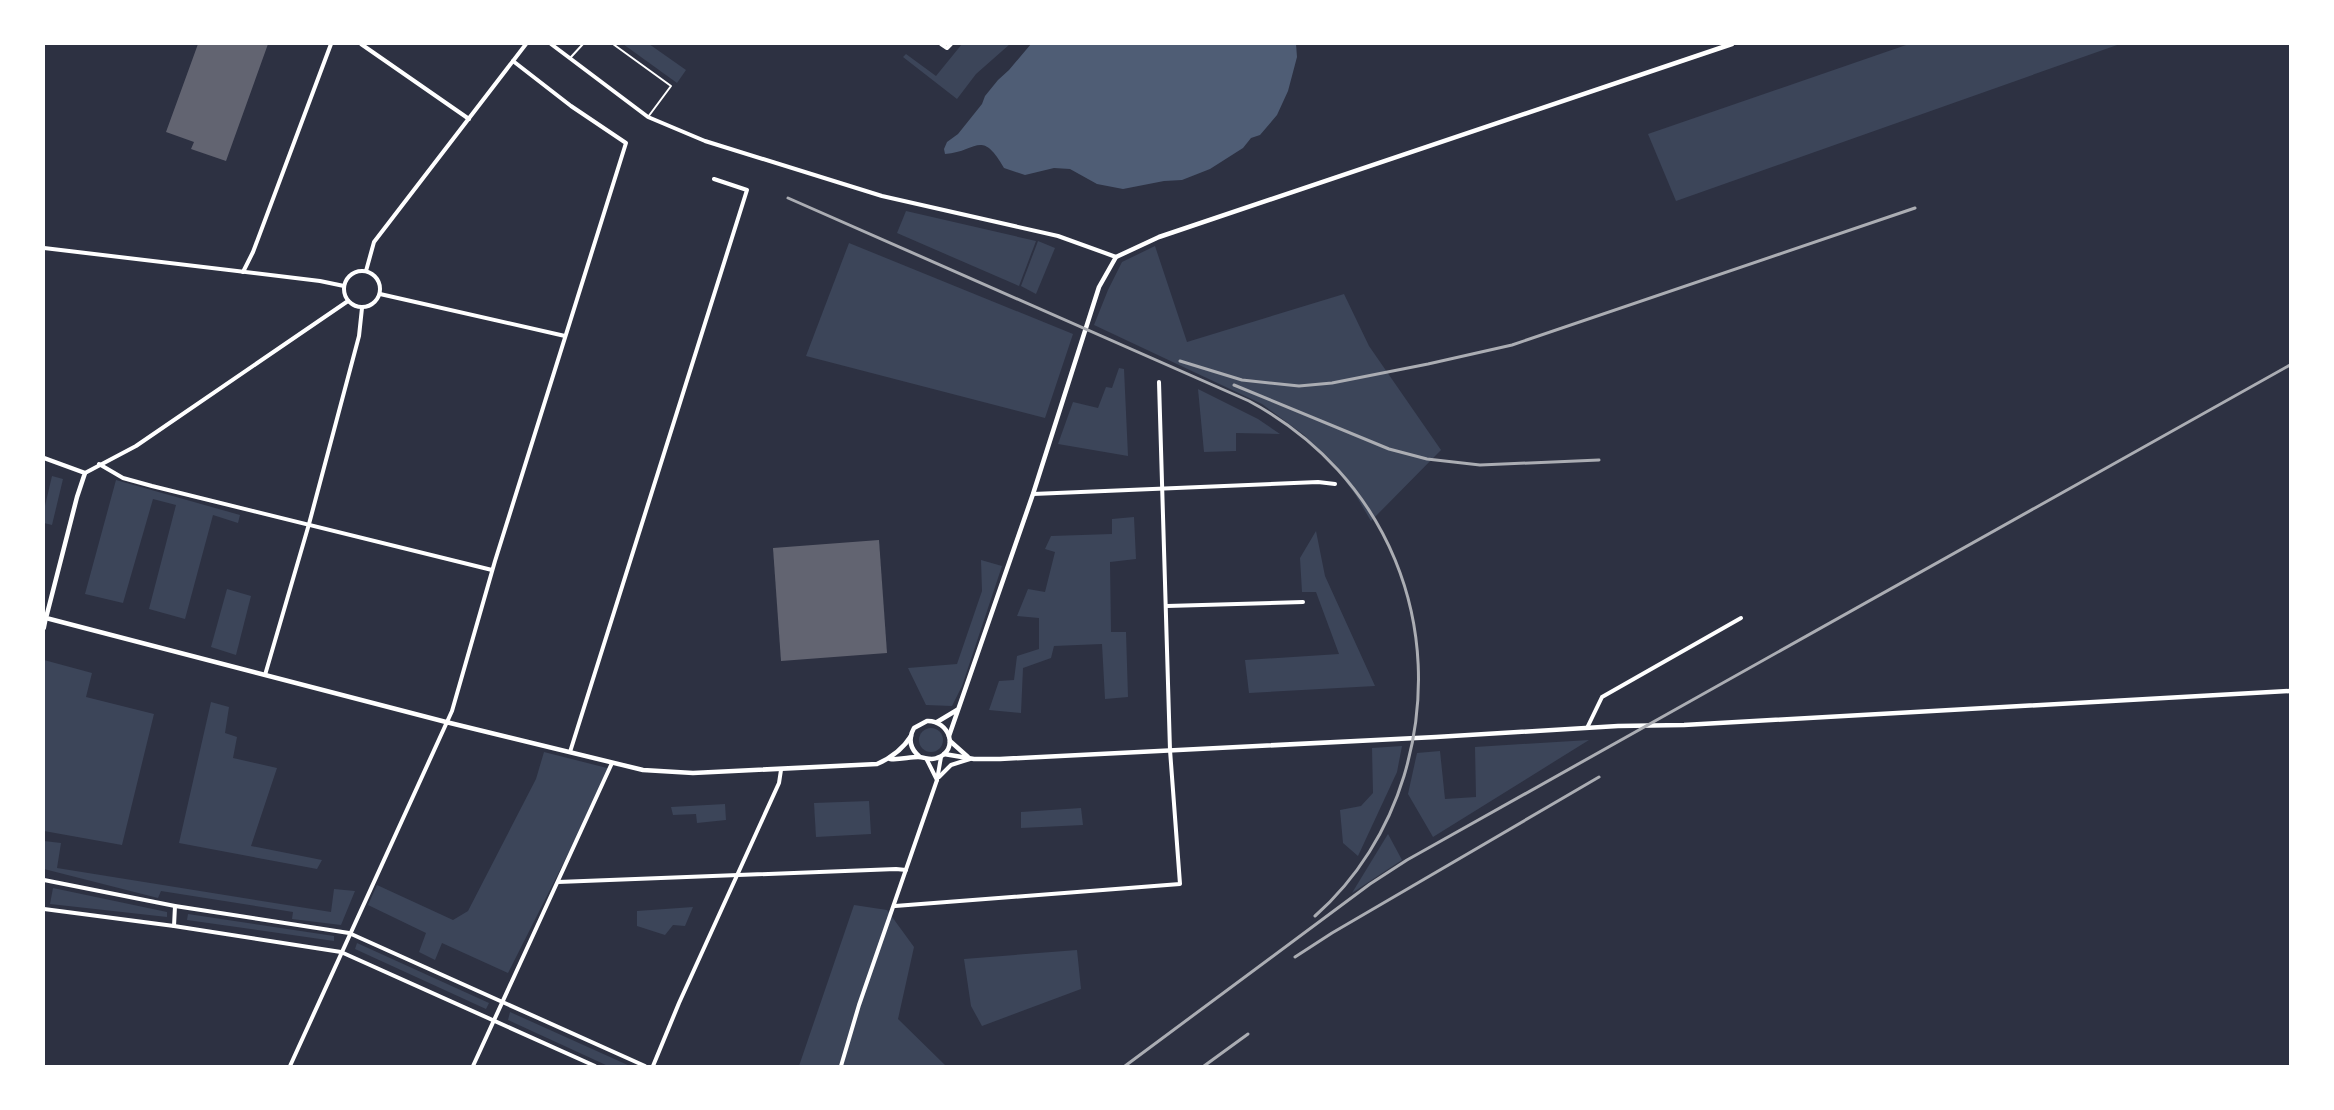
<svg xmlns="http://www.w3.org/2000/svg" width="2334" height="1110" font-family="'Sofia Sans Condensed',sans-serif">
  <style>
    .green { fill: #3c4559 }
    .water { fill: #4f5d75 }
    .building { fill: #626471 }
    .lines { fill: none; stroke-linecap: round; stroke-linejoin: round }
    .service { stroke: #fff; stroke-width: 2 }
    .minor { stroke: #fff; stroke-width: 4 }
    .tertiary { stroke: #fff; stroke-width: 4.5 }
    .rail { stroke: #abadb3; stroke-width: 3 }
  </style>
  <rect width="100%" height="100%" fill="#2d3142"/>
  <g class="green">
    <path d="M623,44H649L686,70L677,83Z"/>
    <path d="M962,44H1010L976,74L957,99L903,57L906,54L936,76Z"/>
    <path d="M1909,44H2120L1676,201L1648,134Z"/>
    <path d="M906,211L1036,241L1019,286L897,233Z"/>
    <path d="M1038,241L1055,248L1036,294L1021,286Z"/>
    <path d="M849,243L1073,334L1045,418L806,356Z"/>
    <path d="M1155,246L1187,342L1344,294L1369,346L1441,450L1371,521L1355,494L1334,466L1304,435L1262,404L1094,325L1108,290L1122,262Z"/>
    <path d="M1119,368L1124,369L1128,456L1058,444L1073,402L1098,408L1106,387L1112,388Z"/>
    <path d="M1198,389L1258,419L1280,434L1236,433V451L1204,452Z"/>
    <path d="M52,476L63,479L52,525L44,523V510Z"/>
    <path d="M116,480L240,515L238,523L213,515L185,619L149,609L176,505L153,499L123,603L85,594Z"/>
    <path d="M1134,517L1136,559L1110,562L1111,632H1126L1128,697L1105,699L1102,644L1054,646L1051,658L1023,668L1021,713L989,710L999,681L1014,680L1017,656L1039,649V618L1017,616L1028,589L1045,592L1055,552L1045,549L1051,536L1112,534V519Z"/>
    <path d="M1316,531L1325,576L1375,686L1249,693L1245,660L1339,654L1316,592H1302L1300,558Z"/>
    <path d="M981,560L1002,566L962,686L952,706L926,705L908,668L957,664L982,591Z"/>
    <path d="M227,589L251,596L236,655L211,647Z"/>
    <path d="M44,660L92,673L86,697L154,714L122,845L44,831Z"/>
    <path d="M211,702L229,707L225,733L237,737L233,758L277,768L251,846L322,860L317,869L179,843Z"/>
    <circle cx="931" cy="740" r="12"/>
    <path d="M1589,740L1433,837L1408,794L1417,753L1440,751L1445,799L1476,797L1475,747Z"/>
    <path d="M1402,746L1397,772L1358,856L1343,843L1340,810L1361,806L1373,793L1372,748Z"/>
    <path d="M544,752L611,769L508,973L442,943L435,960L419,952L426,933L368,905L377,885L453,920L468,911L536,779Z"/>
    <path d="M869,801L871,834L816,837L814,803Z"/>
    <path d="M725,804L726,820L697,823L696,814L673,815L671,807Z"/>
    <path d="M1081,808L1083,825L1021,828V812Z"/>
    <path d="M1388,834L1402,860L1352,893Z"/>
    <path d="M44,841L61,843L57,868L331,912L334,889L355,891L341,925L292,919L293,912L161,891L158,898L44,869Z"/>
    <path d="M53,888L167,912V917L50,904Z"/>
    <path d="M854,905L887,910L914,947L898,1019L946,1066H799Z"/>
    <path d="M693,907L685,926L673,925L665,935L637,926V911Z"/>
    <path d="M188,914L334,936V941L187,920Z"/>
    <path d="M357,943L489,1003L486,1009L355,949Z"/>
    <path d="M1077,950L1081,989L982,1026L971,1006L964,959Z"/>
    <path d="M510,1012L630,1066H608L508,1020Z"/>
  </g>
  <path class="water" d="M1031,44H1296L1297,57L1288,91L1277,115L1260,135L1251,138L1243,148L1210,169L1182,180L1164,181L1123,189L1097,184L1070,169L1054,168L1025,175L1004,168C981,128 977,152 945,154L944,149L947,142L958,134L982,104L985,96L998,80L1009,70Z"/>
  <g class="building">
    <path d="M198,44H268L226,161L191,149L194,142L166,132Z"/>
    <path d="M879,540L887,653L781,661L773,548Z"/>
  </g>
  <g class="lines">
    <g class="service">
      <path d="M613,44L671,86L648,117"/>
      <path d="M571,57L583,44"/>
    </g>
    <g class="minor">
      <path d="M361,44L469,119"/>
      <path d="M551,44L648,117L705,141L882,196L1058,236L1116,257"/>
      <path d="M941,44L947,48L951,44"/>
      <path d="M44,248L320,281L344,286"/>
      <circle cx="362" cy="289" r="18"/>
      <path d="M366,271L374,242L526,44"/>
      <path d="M243,272L253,252L331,44"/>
      <path d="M380,294L565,336"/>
      <path d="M99,464L123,478L152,486L492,570"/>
      <path d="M85,473L136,446L348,301"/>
      <path d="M1033,494L1318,482L1335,484"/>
      <path d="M1167,606L1303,602"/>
      <path d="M44,628L46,618"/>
      <path d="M265,675L309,524L359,336L362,308"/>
      <path d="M1587,728L1602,697L1741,618"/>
      <path d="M570,752L747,190L714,179"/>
      <path d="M927,760L937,780"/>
      <path d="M939,777L951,765L970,759"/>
      <path d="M44,880L175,906L349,933L645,1066"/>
      <path d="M558,882L896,869L906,870"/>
      <path d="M895,906L1180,884L1170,750L1159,382"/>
      <path d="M44,909L174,926L341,952L595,1066"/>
      <path d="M174,926L175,906"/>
      <path d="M290,1066L452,711L495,561L626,143L571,106L513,61"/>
      <path d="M473,1066L612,763"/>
      <path d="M653,1066L679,1003L779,783L781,770"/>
      <path d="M841,1066L859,1005L937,780L941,757"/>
    </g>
    <g class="tertiary">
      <path d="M44,458L85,473L77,497L46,618L446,722L643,770L693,773L877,764C891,758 903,749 911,736"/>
      <path d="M937,722L957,710"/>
      <path d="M949,736L1033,494L1099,287L1116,257L1159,237L1732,44"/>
      <path d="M950,741L968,757"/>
      <path d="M944,754L974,759H1000L1436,737L1618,726L1684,725L2290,691"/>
      <path d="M890,759C900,760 909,757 918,757C925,757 930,761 937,758C960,750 949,720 927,721L914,728C908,739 910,749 920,757"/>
    </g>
    <g class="rail">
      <path d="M788,198L1249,401C1387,475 1449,626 1404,776C1388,829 1357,879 1315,916"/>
      <path d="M1180,361L1242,380L1299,386L1332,383L1428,364L1512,345L1915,208"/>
      <path d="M1234,385L1389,449L1427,459L1480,465L1599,460"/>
      <path d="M1295,957L1332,933L1599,777"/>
      <path d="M1125,1066L1370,884L1407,860L2290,365"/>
      <path d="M1204,1066L1248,1034"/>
    </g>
  </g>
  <rect width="2334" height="1110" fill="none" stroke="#ffffff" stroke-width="90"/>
</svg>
